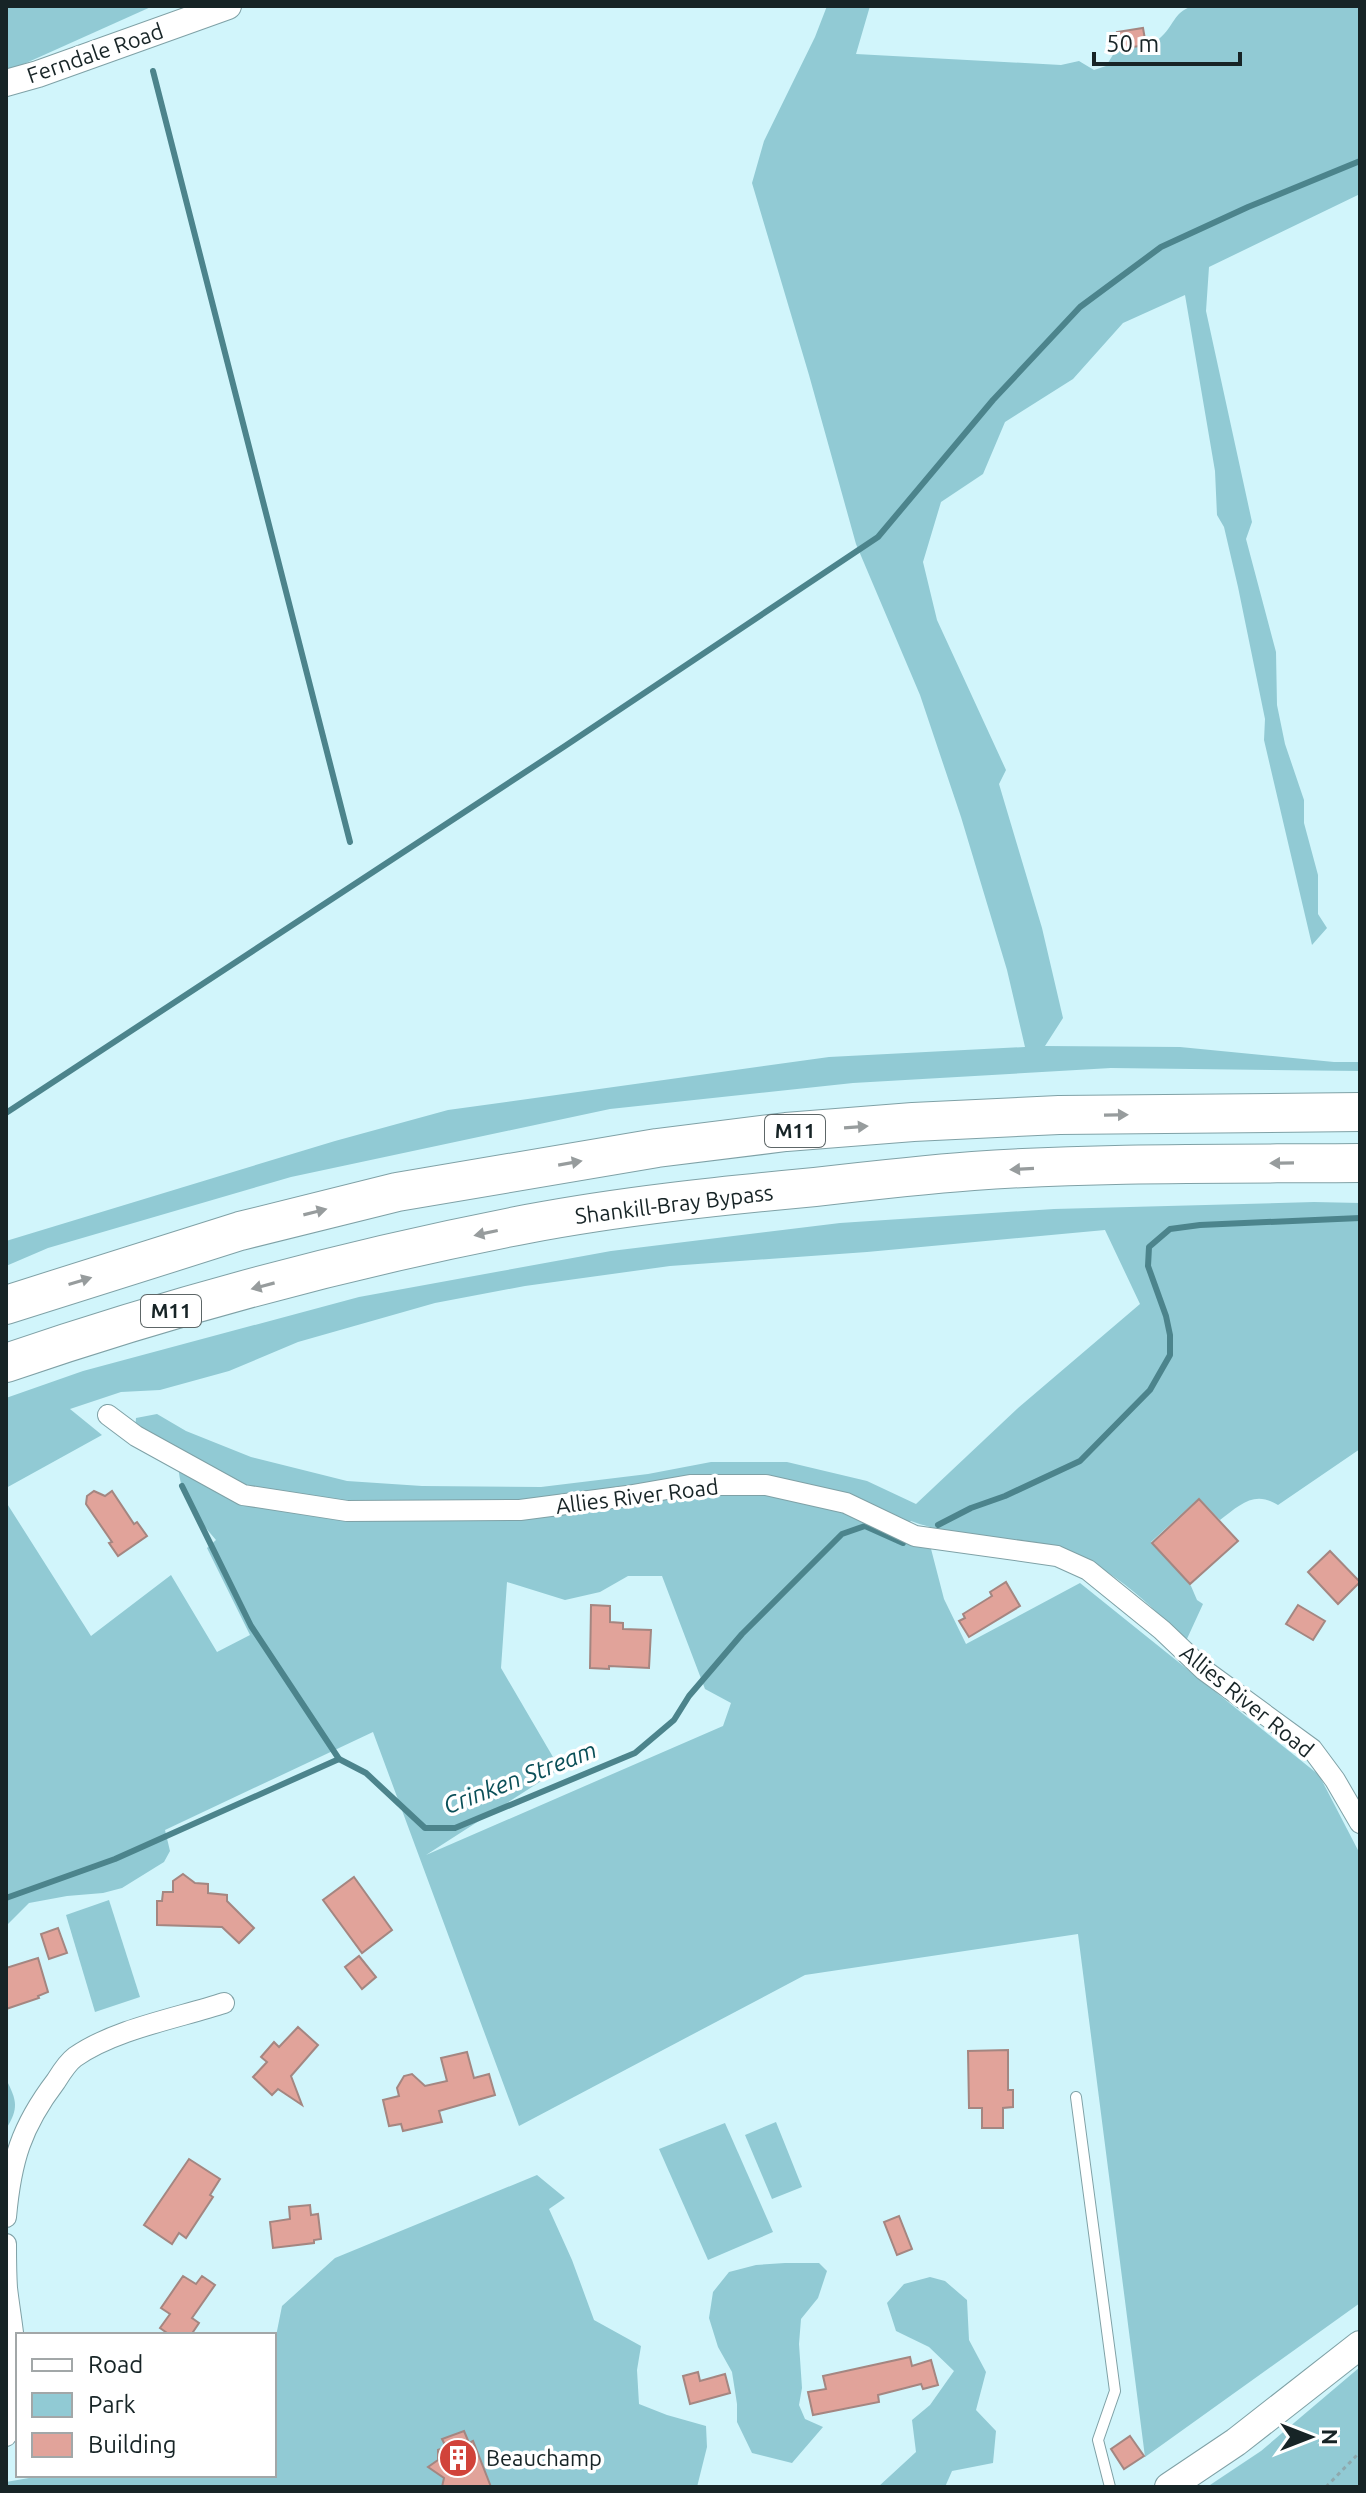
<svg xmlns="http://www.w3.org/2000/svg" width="1366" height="2493" font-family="Ubuntu,sans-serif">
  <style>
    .green { fill: #91cad4; fill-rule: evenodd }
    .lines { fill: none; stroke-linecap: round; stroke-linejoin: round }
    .stream { stroke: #4c848c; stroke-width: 6 }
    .building { fill: #e1a39a; stroke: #a48681; stroke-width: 2 }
    .service-casing { stroke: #7fa1a6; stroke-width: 12 }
    .minor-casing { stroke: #7fa1a6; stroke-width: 22 }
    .tertiary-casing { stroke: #7fa1a6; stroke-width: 28 }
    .secondary-casing { stroke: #7fa1a6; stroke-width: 30 }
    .motorway-casing { stroke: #7fa1a6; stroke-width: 40 }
    .path { stroke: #8ea9ae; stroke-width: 3; stroke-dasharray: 4 4; stroke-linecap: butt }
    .service { stroke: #fff; stroke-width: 10 }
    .minor { stroke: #fff; stroke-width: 20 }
    .tertiary { stroke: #fff; stroke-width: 26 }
    .secondary { stroke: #fff; stroke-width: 28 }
    .motorway { stroke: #fff; stroke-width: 38 }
    .oneway { fill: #979c9d }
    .labels { text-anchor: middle; stroke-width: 7; stroke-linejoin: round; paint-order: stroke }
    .shield { fill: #fff; stroke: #5d6667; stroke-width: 2 }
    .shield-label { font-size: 20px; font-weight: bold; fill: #172426 }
    .street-label { font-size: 22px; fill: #172426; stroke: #fff }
    .poi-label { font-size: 22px; fill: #172426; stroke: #fff; text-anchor: start }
    .water-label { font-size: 24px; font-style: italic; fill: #0a4f58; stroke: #fff }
  </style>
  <rect width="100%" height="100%" fill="#d1f5fb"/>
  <g class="green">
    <path d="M6,6H153L6,72Z"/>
    <path d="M827,6H870L856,54L1061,65L1079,61L1094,70L1106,66L1116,50C1130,47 1149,48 1160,38C1174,26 1173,13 1192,6H1360V194L1209,267L1206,311L1252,522L1246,539L1276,652L1277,705L1285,744L1304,800V823L1318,875V914L1327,928L1312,945L1264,740L1265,719L1238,587L1224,527L1217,515L1215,471L1185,295L1123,323L1073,379L1005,422L983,474L941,502L923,562L937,620L1006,770L999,784L1042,928L1063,1018L1045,1046L1180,1047L1334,1062H1360V1071L1111,1068L853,1083L610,1109L291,1177L48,1248L6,1266V1241L335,1141L448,1110L829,1057L1025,1047L1007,970L961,817L920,695L856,544L809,375L752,183L764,141L815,37Z"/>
    <path d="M1314,1202L1360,1203V1449L1278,1505C1254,1490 1240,1505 1220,1520L1199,1498L1151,1542L1191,1586L1197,1600L1203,1604L1186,1641C1142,1596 1093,1549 1027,1541C988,1536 949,1535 911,1521L897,1532L930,1545L944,1599L966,1644L1080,1583L1319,1775L1360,1854V2303L1145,2457L1078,1934L805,1975L519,2126L373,1732L165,1830L170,1851L164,1862L122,1888L103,1893L67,1896L29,1903L6,1926V1502L91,1636L171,1575L217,1652L250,1635L207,1548L216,1540C194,1515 175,1489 179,1455L135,1430L136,1418L157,1414L186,1431L251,1457L347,1481L422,1486L541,1487L648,1474L711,1462H787L867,1481L916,1504L1018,1408L1140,1304L1105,1230L867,1252L670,1266L525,1286L435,1303L298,1342L229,1371L160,1390L121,1392L70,1409L102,1435L6,1488V1398L83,1371L359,1297L611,1251L840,1223L1054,1209ZM628,1576H662L705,1689L731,1703L723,1726L426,1855L560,1769L501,1668L507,1582L565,1600L600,1592Z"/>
    <path d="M109,1900L140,1997L95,2012L66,1915Z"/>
    <path d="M6,2079C17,2101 19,2108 6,2129Z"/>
    <path d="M776,2122L802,2187L772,2199L745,2135Z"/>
    <path d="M725,2123L773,2232L708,2260L659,2149Z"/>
    <path d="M537,2175L565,2198L549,2209L572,2260L594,2320L641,2346L637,2370L639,2404L667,2415L706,2426L707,2447L697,2487H6V2482L29,2478L31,2475H274V2346L282,2306L335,2258Z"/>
    <path d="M785,2263H819L827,2271L818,2298L801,2319L799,2344L802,2388L799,2405L805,2419L823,2427L792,2463L752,2453L737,2422V2404L732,2372L718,2347L709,2318L713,2292L729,2272L756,2265Z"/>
    <path d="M930,2277L945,2281L967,2300L969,2340L986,2372L976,2410L996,2431L993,2463L952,2471L945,2487H878L916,2452L912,2420L930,2405L954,2371L929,2347L896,2331L887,2303L904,2284Z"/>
    <path d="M1360,2367V2487H1207L1261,2451Z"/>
  </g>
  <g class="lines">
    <g class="stream">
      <path d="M153,71L350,842"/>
      <path d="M6,1113L565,746L878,537L993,400L1080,307L1161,247L1248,207L1360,161"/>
      <path d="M182,1486L251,1626L339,1759"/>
      <path d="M938,1525L971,1508L1005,1496L1080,1461L1150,1390L1170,1355V1335L1166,1316L1148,1266L1149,1247L1170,1229L1200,1225L1360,1218"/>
      <path d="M6,1898L115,1859L339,1759L366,1773L425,1828H455L635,1753L674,1720L689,1696L742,1634L842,1534L865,1526L903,1543"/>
    </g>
  </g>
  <g class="building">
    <path d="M1143,28L1146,45L1120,49L1117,32Z"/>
    <path d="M94,1491L105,1496L112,1491L134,1524L137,1522L147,1536L118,1556L109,1543L112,1542L86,1504L87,1496Z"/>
    <path d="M1199,1499L1238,1541L1190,1584L1152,1543Z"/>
    <path d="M1330,1551L1360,1582L1338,1604L1308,1572Z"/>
    <path d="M1006,1582L1020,1606L969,1637L959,1621L965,1618L963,1614L992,1596L990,1592Z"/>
    <path d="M591,1605L610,1606V1622L623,1623V1629L651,1630L649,1668L609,1666V1669L590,1668Z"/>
    <path d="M1298,1605L1325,1621L1313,1640L1286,1624Z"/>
    <path d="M183,1874L195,1883L208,1884V1893L227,1895V1901L254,1928L239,1943L222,1927L157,1925V1901H162L163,1892H173V1881Z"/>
    <path d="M354,1877L392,1930L362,1953L323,1900Z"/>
    <path d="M58,1928L67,1953L49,1959L41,1934Z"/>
    <path d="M359,1956L376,1977L362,1989L345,1967Z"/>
    <path d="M38,1958L48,1992L38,1996L39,1998L6,2009V1968Z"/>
    <path d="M298,2027L318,2045L291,2076L302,2105L278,2089L272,2095L253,2077L267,2062L261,2057L274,2042L279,2047Z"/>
    <path d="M1008,2050V2090H1013V2107L1003,2108V2128H982V2108H969L968,2051Z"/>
    <path d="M467,2052L474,2078L489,2074L495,2095L439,2111L442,2122L403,2131L401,2124L389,2126L383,2100L399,2096L397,2088L404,2076L412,2074L425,2086L447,2081L441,2058Z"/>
    <path d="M189,2159L220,2179L210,2195L213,2197L186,2238L179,2233L172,2244L144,2225Z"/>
    <path d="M310,2205L311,2215L318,2214L321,2239L314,2240V2243L273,2248L270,2222L290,2219L289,2207Z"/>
    <path d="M899,2216L912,2249L897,2255L884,2222Z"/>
    <path d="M183,2276L196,2284L202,2276L215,2285L192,2318L199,2323L191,2335H170L160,2328L170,2314L161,2308Z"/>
    <path d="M910,2357L912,2366L931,2360L938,2385L923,2389L921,2384L878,2395L879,2402L813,2415L808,2392L826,2389L823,2376Z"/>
    <path d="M698,2372L700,2381L725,2374L730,2393L690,2404L683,2376Z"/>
    <path d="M464,2431L469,2443L473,2441L491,2487H442L444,2478L428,2467L438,2460V2450L446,2447L442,2439Z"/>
    <path d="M1130,2436L1144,2456L1124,2469L1111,2449Z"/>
  </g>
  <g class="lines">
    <g class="service-casing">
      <path id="service" d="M1076,2097L1115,2391L1098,2440L1110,2487"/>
    </g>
    <g class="minor-casing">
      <g id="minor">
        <path d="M108,1415L136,1436L243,1495L347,1511L520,1510L627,1496L690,1485H766L846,1503L915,1536L1057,1556L1088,1570L1162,1630L1204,1670L1312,1749L1335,1780L1360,1823"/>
        <path d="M6,2217C11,2161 21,2127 56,2081C61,2073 67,2063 75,2057C115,2029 178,2018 224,2003"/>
        <path d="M6,2244C6,2258 6,2273 7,2288C12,2332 27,2396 6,2436"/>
      </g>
    </g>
    <g class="tertiary-casing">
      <path id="tertiary" d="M6,83L38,74L228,6"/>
    </g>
    <g class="secondary-casing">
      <path id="secondary" d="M1169,2487L1236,2442L1360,2345"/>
    </g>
    <g class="motorway-casing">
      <g id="motorway">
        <path d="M6,1305L240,1231L397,1192L657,1148L786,1132L913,1122L1059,1115L1360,1112"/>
        <path d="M6,1363C176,1305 351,1258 527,1224C622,1206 719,1196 815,1187C867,1181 920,1175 973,1171C1102,1162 1231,1164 1360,1163"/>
      </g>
    </g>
    <path class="path" d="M1326,2487L1360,2452"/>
    <use href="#service" class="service"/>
    <use href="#minor" class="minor"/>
    <use href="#tertiary" class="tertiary"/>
    <use href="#secondary" class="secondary"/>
    <use href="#motorway" class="motorway"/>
  </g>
  <defs><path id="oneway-solid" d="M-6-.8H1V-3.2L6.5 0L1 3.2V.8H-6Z" transform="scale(2)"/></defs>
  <g class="oneway">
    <use href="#oneway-solid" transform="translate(1116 1115) rotate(-1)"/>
    <use href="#oneway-solid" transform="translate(856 1127) rotate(-4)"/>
    <use href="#oneway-solid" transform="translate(570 1163) rotate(-10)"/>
    <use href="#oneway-solid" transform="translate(1282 1163) rotate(179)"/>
    <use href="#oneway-solid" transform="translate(1022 1169) rotate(177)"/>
    <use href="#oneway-solid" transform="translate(315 1212) rotate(-14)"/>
    <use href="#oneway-solid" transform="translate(486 1233) rotate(168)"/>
    <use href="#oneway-solid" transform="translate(80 1281) rotate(-17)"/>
    <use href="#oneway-solid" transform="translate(263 1286) rotate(165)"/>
  </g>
  <defs>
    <g id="building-disc" transform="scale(2)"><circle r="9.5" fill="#d1433a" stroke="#fff"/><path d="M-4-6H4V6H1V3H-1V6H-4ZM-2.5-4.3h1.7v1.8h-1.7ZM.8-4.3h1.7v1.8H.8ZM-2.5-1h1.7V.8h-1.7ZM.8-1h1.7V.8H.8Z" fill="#fff"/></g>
  </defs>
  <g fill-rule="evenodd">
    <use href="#building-disc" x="458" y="2458"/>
  </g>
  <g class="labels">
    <g class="shield">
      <rect x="765" y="1115" width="60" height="32" rx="6"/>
      <rect x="141" y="1295" width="60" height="32" rx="6"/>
    </g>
    <g class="shield-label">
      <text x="795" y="1138">M11</text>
      <text x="171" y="1318">M11</text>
    </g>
    <g class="street-label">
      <text transform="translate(95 53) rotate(-19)" y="8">Ferndale Road</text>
      <text transform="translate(674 1204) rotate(-7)" y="8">Shankill-Bray Bypass</text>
      <text transform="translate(637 1496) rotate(-7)" y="8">Allies River Road</text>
      <text transform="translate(1247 1701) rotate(39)" y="8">Allies River Road</text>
    </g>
    <g class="poi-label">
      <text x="486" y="2466">Beauchamp</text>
    </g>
    <g class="water-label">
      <text transform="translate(520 1778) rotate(-21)" y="8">Crinken Stream</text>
    </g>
  </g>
  <rect width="1366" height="2493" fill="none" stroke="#172426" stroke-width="16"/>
  <rect x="16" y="2333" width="260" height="144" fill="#ffffff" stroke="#a2a7a8" stroke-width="2"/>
  <rect x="32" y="2359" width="40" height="12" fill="#ffffff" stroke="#a2a7a8" stroke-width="2"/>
  <text x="88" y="2373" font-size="24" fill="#172426">Road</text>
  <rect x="32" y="2393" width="40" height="24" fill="#91cad4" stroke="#a2a7a8" stroke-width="2"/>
  <text x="88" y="2413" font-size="24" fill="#172426">Park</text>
  <rect x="32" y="2433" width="40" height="24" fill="#e1a39a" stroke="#a2a7a8" stroke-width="2"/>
  <text x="88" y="2453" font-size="24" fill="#172426">Building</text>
  <g transform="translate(1310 2437) rotate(90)" stroke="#ffffff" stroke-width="6" paint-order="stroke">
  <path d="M0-6L14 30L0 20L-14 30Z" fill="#172426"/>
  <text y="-12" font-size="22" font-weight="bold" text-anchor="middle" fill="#172426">N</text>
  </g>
  <path d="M1094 52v12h146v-12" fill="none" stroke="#172426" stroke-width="4"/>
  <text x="1106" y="52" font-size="24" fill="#172426" stroke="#ffffff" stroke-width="6" paint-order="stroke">50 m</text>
</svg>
